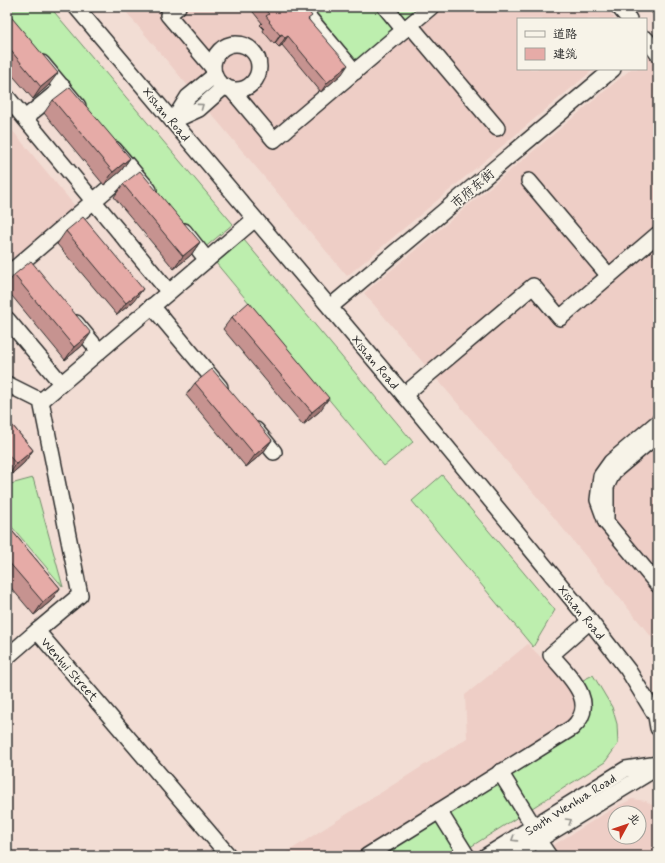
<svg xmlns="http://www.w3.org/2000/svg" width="665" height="863" font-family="Mynerve,'LXGW WenKai TC',sans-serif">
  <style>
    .built { fill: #eecec6; fill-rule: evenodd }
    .grass { fill: #bdeeae; stroke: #748c6c }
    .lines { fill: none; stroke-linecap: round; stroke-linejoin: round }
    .minor-casing { stroke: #2b2b2b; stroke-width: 18 }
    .minor { stroke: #f7f3e8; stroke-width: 15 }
    .wall { fill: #c69390; stroke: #2b2b2b }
    .shaded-wall { fill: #a17875; stroke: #2b2b2b }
    .building { fill: #e6aba7; stroke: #2b2b2b }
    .oneway { stroke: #918f8a }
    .labels { text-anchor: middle; stroke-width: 3.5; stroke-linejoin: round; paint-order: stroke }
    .street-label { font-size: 13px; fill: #2b2b2b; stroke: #f7f3e8 }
  </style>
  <rect width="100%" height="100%" fill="#f2ddd4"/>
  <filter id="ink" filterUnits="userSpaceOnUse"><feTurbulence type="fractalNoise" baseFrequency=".025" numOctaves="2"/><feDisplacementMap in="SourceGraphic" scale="8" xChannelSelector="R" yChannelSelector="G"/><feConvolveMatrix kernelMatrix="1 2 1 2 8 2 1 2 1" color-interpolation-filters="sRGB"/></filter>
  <g filter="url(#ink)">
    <g class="built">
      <path d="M122,7H605L615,19H518V69H594L347,276Z"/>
      <path d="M648,54L658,66V645L538,498L364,293L631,69H646V56Z"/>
      <path d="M7,124L75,206L7,263Z"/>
      <path d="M528,644L587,705V719L377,856H281L467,738L465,695Z"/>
      <path d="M632,799L646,801L658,809V856H536L612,809ZM615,813H639V837H615Z"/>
    </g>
    <g class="grass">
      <path d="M7,7H50L233,224L203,249L7,15Z"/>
      <path d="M312,7H378L395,28L356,61Z"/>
      <path d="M391,7H420L403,21Z"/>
      <path d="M244,240L413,442L384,466L216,263Z"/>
      <path d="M442,475L555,610L533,647L412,501Z"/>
      <path d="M33,478L63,587L7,521V485Z"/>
      <path d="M593,675L612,707L617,724L618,744L605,762L456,856H377L579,730L587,705L583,680Z"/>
    </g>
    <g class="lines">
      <g class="minor-casing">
        <g id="minor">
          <path d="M76,7L404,395L590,621L628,670L656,716L658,728"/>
          <path d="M178,7L168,15L213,68"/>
          <path d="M300,7L355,72"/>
          <path d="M385,7L404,30"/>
          <path d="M619,7L629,19"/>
          <path d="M410,25L497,128"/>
          <path d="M646,39L658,54"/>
          <circle cx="236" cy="67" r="23"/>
          <path d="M42,63L78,106"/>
          <path d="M231,89L274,140L431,7"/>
          <path d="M7,97L169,292"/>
          <path d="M25,118L63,87"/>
          <path d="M173,121L199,109L225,86"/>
          <path d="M173,121L188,97L215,75"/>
          <path d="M114,149L149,190"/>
          <path d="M529,181L609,276"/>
          <path d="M184,231L207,260"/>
          <path d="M7,275L131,169"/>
          <path d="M152,306L220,387"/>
          <path d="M330,307L613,69"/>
          <path d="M7,319L61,383"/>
          <path d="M76,323L99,351"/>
          <path d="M7,384L41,401L80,595L37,631L229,856"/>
          <path d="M404,395L533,286L560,318L658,234"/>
          <path d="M41,401L255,219"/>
          <path d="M658,422L611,462L601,476L598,500L606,522V487L613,472L658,434"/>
          <path d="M256,430L274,452"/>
          <path d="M606,522L658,585"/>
          <path d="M7,657L37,631"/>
          <path d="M500,772L534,827"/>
          <path d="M439,811L467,856"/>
          <path d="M538,840L549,856"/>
          <path d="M367,856L572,728C600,703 569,676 551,655L590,621"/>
          <path d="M486,856L626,769L658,764"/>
          <path d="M512,856L658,767"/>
        </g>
      </g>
      <use href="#minor" class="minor"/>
    </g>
    <g class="wall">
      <path d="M249,7H305L309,20L342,74L321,92L282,45L279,47L275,43L274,44L263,31L264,29L260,25L262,23Z"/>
      <path d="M647,7H658V20Z"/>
      <path d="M7,12L49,85L33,99L7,69Z"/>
      <path d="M53,100L130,158L121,171L104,185L44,113Z"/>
      <path d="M123,184L200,242L191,255L174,269L114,197Z"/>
      <path d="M66,231L134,301L117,315L57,244Z"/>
      <path d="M14,275L82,346L65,360L7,290V285Z"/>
      <path d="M232,317L320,411L303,425L223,329Z"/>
      <path d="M195,383L272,440L263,453L246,467L186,395Z"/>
      <path d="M7,419L33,450L24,463L8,477L7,476Z"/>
      <path d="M7,525L60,588L51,601L34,615L7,583Z"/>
    </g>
    <g class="shaded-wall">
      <path d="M282,34L275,43L274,44L280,35Z"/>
      <path d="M288,36L282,45L279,47L285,38Z"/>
      <path d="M348,65L342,74L321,92L327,83Z"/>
      <path d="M58,73L49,85L33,99L41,87Z"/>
      <path d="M130,158L121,171L104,185L113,172Z"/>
      <path d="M200,242L191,255L174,269L183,256Z"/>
      <path d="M143,289L134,301L117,315L126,303Z"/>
      <path d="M91,333L82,346L65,360L74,347Z"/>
      <path d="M329,398L320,411L303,425L312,412Z"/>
      <path d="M272,440L263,453L246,467L255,455Z"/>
      <path d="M33,450L24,463L8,477L16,464Z"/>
      <path d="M60,588L51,601L34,615L43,602Z"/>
    </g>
    <g class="building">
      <path d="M262,7H305L312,16L308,19L348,65L327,83L288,36L285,38L282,34L280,35L269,22L270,21L266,16L269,14Z"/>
      <path d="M7,12L58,73L41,87L7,46Z"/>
      <path d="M70,87L130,158L113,172L53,100Z"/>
      <path d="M140,171L200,242L183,256L123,184Z"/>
      <path d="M83,217L143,289L126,303L66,231Z"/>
      <path d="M31,261L91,333L74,347L14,275Z"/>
      <path d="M249,302L329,398L312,412L232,317Z"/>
      <path d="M212,369L272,440L255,455L195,383Z"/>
      <path d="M7,419L33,450L16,464L7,453Z"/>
      <path d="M7,525L60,588L43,602L7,560Z"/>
    </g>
    <defs><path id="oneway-chevron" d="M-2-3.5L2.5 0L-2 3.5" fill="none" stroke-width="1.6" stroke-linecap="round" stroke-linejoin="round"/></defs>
    <g class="oneway">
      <use href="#oneway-chevron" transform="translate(201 106) rotate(-36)"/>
      <use href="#oneway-chevron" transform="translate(569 821) rotate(-31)"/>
      <use href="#oneway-chevron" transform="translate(514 839) rotate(148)"/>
    </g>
  </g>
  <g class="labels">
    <g class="street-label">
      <text transform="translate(167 114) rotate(50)" y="5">Xishan Road</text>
      <text transform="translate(472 188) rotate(-40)" y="5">市府东街</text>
      <text transform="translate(376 362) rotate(50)" y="5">Xishan Road</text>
      <text transform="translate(582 612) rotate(51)" y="5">Xishan Road</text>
      <text transform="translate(70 669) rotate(49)" y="5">Wenhui Street</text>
      <text transform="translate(570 804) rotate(-32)" y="5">South Wenhua Road</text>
    </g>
  </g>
  <rect width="665" height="863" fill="none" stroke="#f7f3e8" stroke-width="24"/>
  <rect x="12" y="12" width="641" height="839" fill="none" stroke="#2b2b2b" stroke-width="1.5" filter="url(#ink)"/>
  <rect x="517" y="18" width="130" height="52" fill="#f7f3e8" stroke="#a5a39c"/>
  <rect x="525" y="31" width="20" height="6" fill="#f7f3e8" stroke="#a5a39c"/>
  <text x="553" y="38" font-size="12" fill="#2b2b2b">道路</text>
  <rect x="525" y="48" width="20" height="12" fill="#e6aba7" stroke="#a5a39c"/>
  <text x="553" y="58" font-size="12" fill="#2b2b2b">建筑</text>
  <g transform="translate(627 825) rotate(50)"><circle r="19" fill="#f7f3e8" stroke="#a5a39c"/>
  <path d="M0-3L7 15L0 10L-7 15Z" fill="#c8321e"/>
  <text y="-6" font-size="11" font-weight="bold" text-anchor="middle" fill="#2b2b2b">北</text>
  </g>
</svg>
